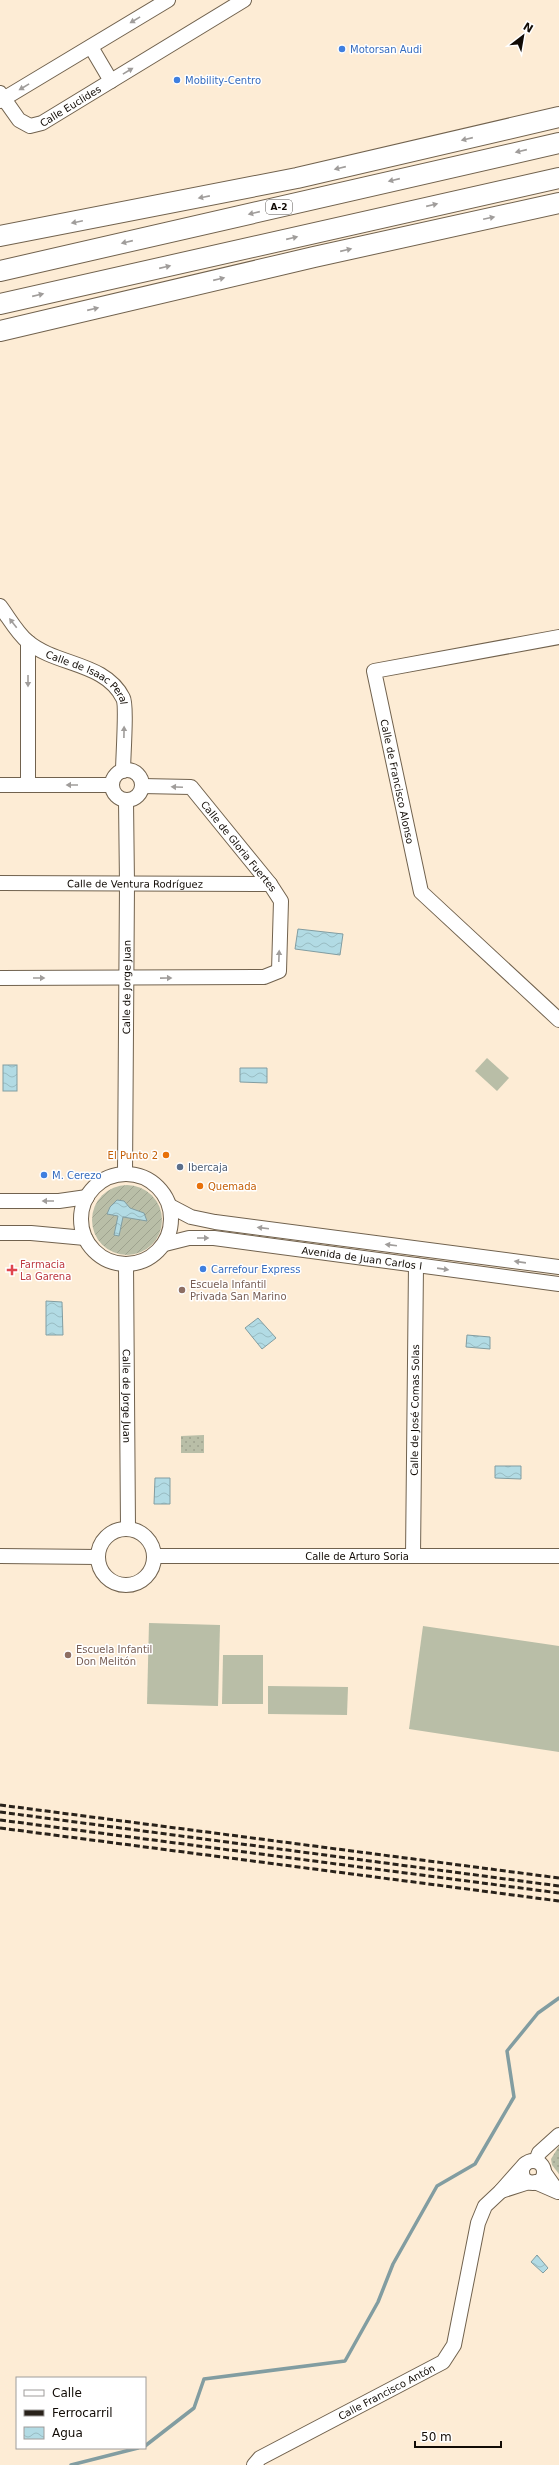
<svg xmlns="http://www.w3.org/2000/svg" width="559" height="2465" font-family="'DejaVu Sans',sans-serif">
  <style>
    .grass { fill: url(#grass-dots) }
    .garden { fill: url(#garden-furrows) }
    .pitch { fill: #b9bea7 }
    .water { fill: url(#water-waves); stroke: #829da1 }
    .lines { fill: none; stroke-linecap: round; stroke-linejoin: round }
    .stream { stroke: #829da1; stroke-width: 3.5 }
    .minor-casing { stroke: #71624e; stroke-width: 16 }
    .highway-casing { stroke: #71624e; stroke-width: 22 }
    .minor { stroke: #fff; stroke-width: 14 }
    .highway { stroke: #fff; stroke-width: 20 }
    .rail { stroke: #29221a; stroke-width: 3; stroke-dasharray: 6 3; stroke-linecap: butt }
    .oneway { fill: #a09d9b }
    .shop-dot { fill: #3f7fe0; stroke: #fff; stroke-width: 1.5 }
    .food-dot { fill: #e8710a; stroke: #fff; stroke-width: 1.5 }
    .service-dot { fill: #5c6f8a; stroke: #fff; stroke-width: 1.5 }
    .health-dot { fill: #e0444e; stroke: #fff; stroke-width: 1.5 }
    .education-dot { fill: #8d6e63; stroke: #fff; stroke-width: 1.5 }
    .labels { text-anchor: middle; stroke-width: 3; stroke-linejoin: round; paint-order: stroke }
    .shield { fill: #fff; stroke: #585450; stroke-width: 1 }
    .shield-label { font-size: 9px; font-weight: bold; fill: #110b05 }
    .shop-label { font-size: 10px; fill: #366cbe; stroke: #fff; text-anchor: start }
    .street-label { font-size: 10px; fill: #110b05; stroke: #fff }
    .food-label { font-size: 10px; fill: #c56008; stroke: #fff; text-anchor: end }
    .service-label { font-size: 10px; fill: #4e5e75; stroke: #fff; text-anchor: start }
    .health-label { font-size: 10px; fill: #be3a42; stroke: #fff; text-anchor: start }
    .education-label { font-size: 10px; fill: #785e54; stroke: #fff; text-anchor: start }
  </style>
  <defs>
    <pattern id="grass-dots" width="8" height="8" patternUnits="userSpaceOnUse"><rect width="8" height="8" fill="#b9bea7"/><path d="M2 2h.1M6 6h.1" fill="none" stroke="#9ea28e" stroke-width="1.8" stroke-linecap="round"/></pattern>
    <pattern id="garden-furrows" width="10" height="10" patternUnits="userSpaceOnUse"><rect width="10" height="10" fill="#b9bea7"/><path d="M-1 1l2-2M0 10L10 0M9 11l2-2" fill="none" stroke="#9ea28e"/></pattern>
    <pattern id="water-waves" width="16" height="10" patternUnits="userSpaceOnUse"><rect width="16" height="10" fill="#b2dbe4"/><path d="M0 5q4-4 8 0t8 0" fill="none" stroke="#98bbc2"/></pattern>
  </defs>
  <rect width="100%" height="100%" fill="#fdecd5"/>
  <g class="grass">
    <path d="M204,1435V1453H181V1436Z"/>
    <path d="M559,2146V2174L552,2165L551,2159Z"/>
  </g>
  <circle class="garden" cx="127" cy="1220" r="35"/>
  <g class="pitch">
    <path d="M487,1058L509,1078L497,1091L475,1071Z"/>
    <path d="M149,1623L220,1625L218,1706L147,1704Z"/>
    <path d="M423,1626L559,1646V1752L409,1729Z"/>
    <path d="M223,1655H263V1704H222Z"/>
    <path d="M268,1686L348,1687L347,1715L268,1714Z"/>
  </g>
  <g class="water">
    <path d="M298,929L343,934L340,955L295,949Z"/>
    <rect x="3" y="1065" width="14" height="26"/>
    <path d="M240,1068H267V1083L240,1082Z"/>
    <path d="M117,1200L124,1201L130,1208L144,1213L147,1221L123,1217L119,1236L114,1235L118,1216L107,1214L110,1207Z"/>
    <path d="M46,1301L62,1302L63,1335H46Z"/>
    <path d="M258,1318L276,1338L262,1349L245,1328Z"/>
    <path d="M467,1335L490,1337V1349L466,1347Z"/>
    <path d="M495,1466H521V1479L495,1478Z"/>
    <path d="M155,1478H170V1504H154Z"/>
    <path d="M537,2255L548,2268L543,2273L531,2262Z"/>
  </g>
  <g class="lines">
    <g class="stream">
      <path d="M145,2446L194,2408L204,2379L345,2361L378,2302L393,2264L437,2186L475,2164L514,2097L507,2051L538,2013L559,1998"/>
      <path d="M71,2465L138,2448"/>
    </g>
    <g class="minor-casing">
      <g id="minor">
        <path d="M91,47L111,81"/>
        <path id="s1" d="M0,93L19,120L30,126L42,123L244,0"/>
        <path d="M0,101L168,0"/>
        <path id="s2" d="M0,606C9,618 17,633 28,642C57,666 105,662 123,698C127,705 123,758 123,771"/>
        <path id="s3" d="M559,637L374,671L421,892L559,1020"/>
        <circle cx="127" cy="785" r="15"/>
        <path d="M0,785H111"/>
        <path d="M28,785V642"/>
        <path id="s4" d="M0,883L270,884"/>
        <path d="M0,978L264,977L279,971L281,901L270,884L191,787L142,786"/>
        <path id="s5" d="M125,1174L127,884L126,801"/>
        <circle cx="126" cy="1219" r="45"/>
        <path d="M0,1201H59L87,1197"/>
        <path d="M170,1206L191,1217L215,1222L559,1267"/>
        <path d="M0,1233H31L85,1238"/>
        <path id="s6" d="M165,1244L189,1238H214L559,1284"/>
        <path id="s7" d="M126,1264L128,1528"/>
        <circle cx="126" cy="1557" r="28"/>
        <path d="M0,1556L98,1557"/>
        <path id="s8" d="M155,1556H559"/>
        <path id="s9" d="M413,1556L416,1265"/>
        <path d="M536,2161L539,2153L559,2135"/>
        <circle cx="533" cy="2172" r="11"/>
        <path d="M525,2164L501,2191L529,2182"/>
        <path d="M535,2182L558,2192L544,2172"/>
        <path id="s10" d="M254,2465L260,2458L443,2362L454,2345L478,2223L485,2206L501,2191"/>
      </g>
    </g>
    <g class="highway-casing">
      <g id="highway">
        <path d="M0,236L297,178L559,117"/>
        <path d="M0,271L559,143"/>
        <path d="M0,304L559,178"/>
        <path d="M0,331L314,257L559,203"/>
      </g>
    </g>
    <use href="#minor" class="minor"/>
    <use href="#highway" class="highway"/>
    <g class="rail">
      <path d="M0,1805L559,1878"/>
      <path d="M0,1812L559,1886"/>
      <path d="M0,1820L559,1893"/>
      <path d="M0,1828L559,1901"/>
    </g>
  </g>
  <defs><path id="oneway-solid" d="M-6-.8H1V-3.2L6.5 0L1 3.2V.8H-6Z"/></defs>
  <g class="oneway">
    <use href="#oneway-solid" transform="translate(135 20) rotate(149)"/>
    <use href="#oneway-solid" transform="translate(128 71) rotate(-31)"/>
    <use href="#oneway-solid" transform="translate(24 87) rotate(149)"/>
    <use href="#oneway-solid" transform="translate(467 139) rotate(167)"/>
    <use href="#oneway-solid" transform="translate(521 151) rotate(167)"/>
    <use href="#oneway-solid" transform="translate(340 168) rotate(167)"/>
    <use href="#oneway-solid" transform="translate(394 180) rotate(167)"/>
    <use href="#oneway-solid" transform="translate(204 197) rotate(169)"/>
    <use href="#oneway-solid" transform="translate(432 205) rotate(-13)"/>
    <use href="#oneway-solid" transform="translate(254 213) rotate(167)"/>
    <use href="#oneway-solid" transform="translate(489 218) rotate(-12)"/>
    <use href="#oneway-solid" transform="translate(77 222) rotate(168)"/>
    <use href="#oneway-solid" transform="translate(292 238) rotate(-13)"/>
    <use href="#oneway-solid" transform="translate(127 242) rotate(167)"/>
    <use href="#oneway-solid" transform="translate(346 250) rotate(-13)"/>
    <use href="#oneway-solid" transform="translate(165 267) rotate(-13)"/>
    <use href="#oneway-solid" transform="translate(219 279) rotate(-13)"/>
    <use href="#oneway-solid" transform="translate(38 295) rotate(-13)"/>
    <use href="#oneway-solid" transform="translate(93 309) rotate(-13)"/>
    <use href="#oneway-solid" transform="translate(13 623) rotate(-128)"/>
    <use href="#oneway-solid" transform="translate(28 681) rotate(90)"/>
    <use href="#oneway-solid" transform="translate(124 732) rotate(-89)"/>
    <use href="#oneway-solid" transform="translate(72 785) rotate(180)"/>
    <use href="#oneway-solid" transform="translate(177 787) rotate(-178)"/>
    <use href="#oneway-solid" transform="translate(279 956) rotate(-88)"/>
    <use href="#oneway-solid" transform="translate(39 978)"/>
    <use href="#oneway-solid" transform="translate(166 978) rotate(-1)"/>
    <use href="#oneway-solid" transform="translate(48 1201) rotate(180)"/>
    <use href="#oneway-solid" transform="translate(263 1228) rotate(-173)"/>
    <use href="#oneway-solid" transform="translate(203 1238)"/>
    <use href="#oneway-solid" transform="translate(391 1245) rotate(-173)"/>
    <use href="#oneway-solid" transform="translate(520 1262) rotate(-172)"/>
    <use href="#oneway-solid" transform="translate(443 1269) rotate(8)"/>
  </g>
  <g class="shop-dot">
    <circle cx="342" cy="49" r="4"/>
    <circle cx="177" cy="80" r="4"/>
    <circle cx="44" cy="1175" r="4"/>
    <circle cx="203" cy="1269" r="4"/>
  </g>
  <g class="food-dot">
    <circle cx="166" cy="1155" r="4"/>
    <circle cx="200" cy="1186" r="4"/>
  </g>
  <circle class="service-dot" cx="180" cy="1167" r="4"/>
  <path class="health-dot" d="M10 1264h4v4h4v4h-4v4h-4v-4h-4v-4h4z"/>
  <g class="education-dot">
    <circle cx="182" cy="1290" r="4"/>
    <circle cx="68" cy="1655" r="4"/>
  </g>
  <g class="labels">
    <rect class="shield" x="266" y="200" width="26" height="14" rx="3"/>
    <g class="shield-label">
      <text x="279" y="210">A-2</text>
    </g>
    <g class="shop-label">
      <text x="350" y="53">Motorsan Audi</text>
      <text x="185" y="84">Mobility-Centro</text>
      <text x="52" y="1179">M. Cerezo</text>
      <text x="211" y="1273">Carrefour Express</text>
    </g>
    <g class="street-label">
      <text dy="4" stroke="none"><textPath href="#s1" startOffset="91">Calle Euclides</textPath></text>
      <text dy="4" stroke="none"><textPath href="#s2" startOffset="116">Calle de Isaac Peral</textPath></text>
      <text dy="4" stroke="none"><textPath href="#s3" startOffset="301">Calle de Francisco Alonso</textPath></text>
      <text transform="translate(239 846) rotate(51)" y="4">Calle de Gloria Fuertes</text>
      <text dy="4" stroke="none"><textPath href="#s4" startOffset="135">Calle de Ventura Rodríguez</textPath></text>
      <text dy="4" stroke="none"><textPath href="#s5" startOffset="187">Calle de Jorge Juan</textPath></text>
      <text dy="4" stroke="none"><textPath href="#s6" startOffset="199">Avenida de Juan Carlos I</textPath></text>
      <text dy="4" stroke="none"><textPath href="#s7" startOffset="132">Calle de Jorge Juan</textPath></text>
      <text dy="4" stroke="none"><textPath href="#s9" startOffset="146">Calle de José Comas Solas</textPath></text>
      <text dy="4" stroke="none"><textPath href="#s8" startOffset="202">Calle de Arturo Soria</textPath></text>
      <text dy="4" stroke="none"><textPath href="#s10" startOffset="152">Calle Francisco Antón</textPath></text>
    </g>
    <g class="food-label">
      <text x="158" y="1159">El Punto 2</text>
      <text x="208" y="1190" text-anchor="start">Quemada</text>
    </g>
    <g class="service-label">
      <text x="188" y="1171">Ibercaja</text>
    </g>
    <g class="health-label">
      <text x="20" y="1268">Farmacia<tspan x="20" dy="12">La Garena</tspan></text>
    </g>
    <g class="education-label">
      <text x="190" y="1288">Escuela Infantil<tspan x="190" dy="12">Privada San Marino</tspan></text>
      <text x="76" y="1653">Escuela Infantil<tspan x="76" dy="12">Don Melitón</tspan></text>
    </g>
  </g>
  <rect x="16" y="2377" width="130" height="72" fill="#ffffff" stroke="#a09d9b"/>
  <rect x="24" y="2390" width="20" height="6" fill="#ffffff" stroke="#a09d9b"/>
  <text x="52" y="2397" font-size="12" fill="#110b05">Calle</text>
  <rect x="24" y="2410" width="20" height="6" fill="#29221a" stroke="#a09d9b"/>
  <text x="52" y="2417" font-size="12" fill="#110b05">Ferrocarril</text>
  <rect x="24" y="2427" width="20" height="12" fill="url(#water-waves)" stroke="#a09d9b"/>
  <text x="52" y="2437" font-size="12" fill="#110b05">Agua</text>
  <g transform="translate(523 36) rotate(31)" stroke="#ffffff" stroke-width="3" paint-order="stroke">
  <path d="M0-3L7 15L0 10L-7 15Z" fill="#110b05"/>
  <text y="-6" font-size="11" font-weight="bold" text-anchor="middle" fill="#110b05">N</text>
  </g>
  <path d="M415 2441v6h86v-6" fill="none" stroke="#110b05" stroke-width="2"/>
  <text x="421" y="2441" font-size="12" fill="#110b05" stroke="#ffffff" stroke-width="3" paint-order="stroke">50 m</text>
</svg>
